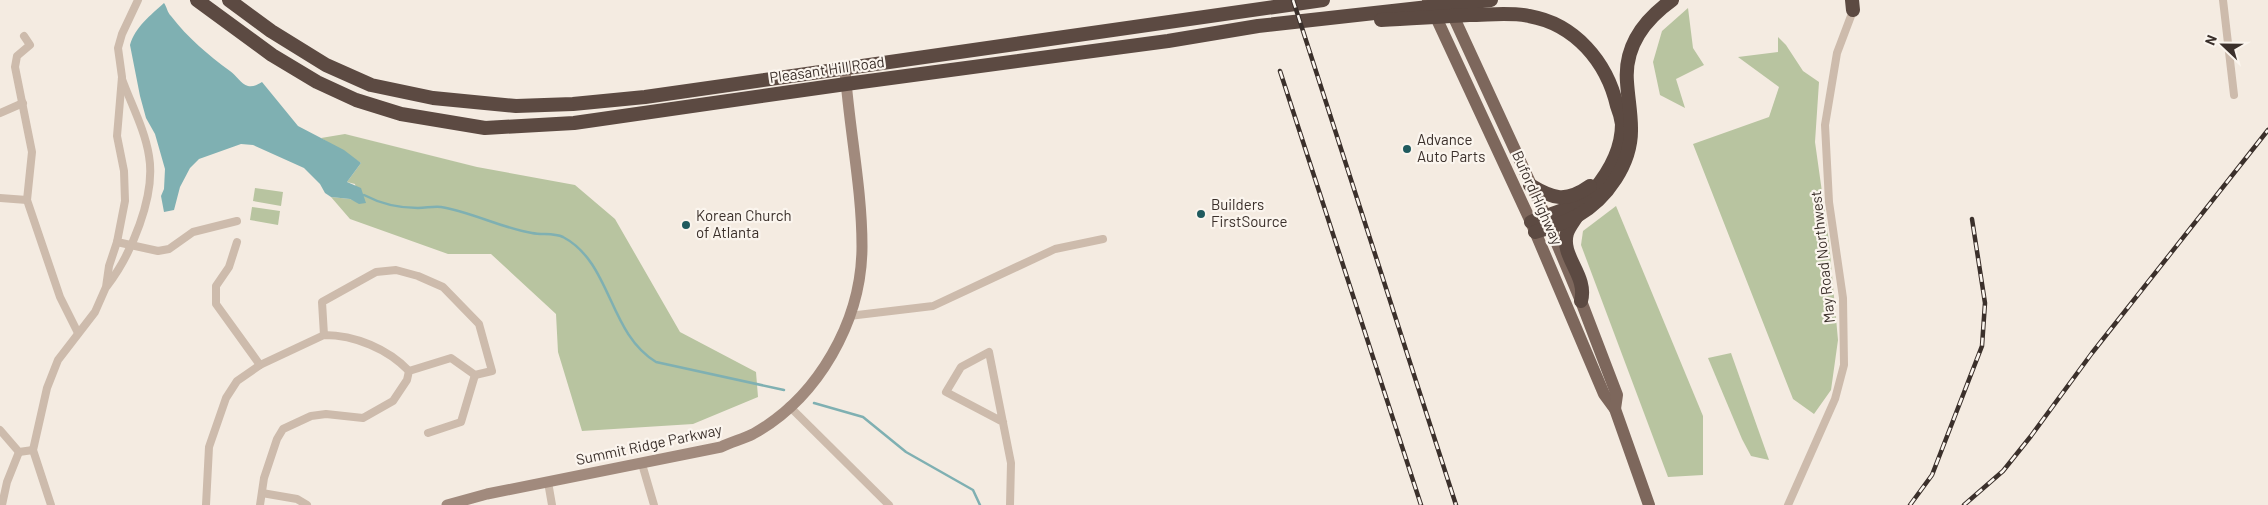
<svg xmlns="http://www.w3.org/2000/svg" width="2268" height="505" font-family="Barlow,sans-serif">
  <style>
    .green { fill: #b8c4a0 }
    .water { fill: #7fb0b2 }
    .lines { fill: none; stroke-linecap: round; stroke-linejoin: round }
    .stream { stroke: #7fb0b2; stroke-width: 2.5 }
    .street { stroke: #cdbbac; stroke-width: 8 }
    .secondary { stroke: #a18a7d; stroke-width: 11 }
    .primary { stroke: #7d675c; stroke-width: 12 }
    .highway { stroke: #5c4a42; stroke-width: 14 }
    .rail-casing { stroke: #3b302b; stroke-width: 4.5 }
    .rail { stroke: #fbf5ee; stroke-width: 2.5; stroke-dasharray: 8; stroke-linecap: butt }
    .poi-dot { fill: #1f5a5e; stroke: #fbf5ee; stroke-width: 2 }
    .labels { text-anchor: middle; stroke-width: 4.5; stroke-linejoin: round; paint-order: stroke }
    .street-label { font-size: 15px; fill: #3b302b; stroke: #fbf5ee }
    .poi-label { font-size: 15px; fill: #3b302b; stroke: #fbf5ee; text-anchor: start }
  </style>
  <rect width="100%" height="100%" fill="#f4ebe1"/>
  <g class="green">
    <path d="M1688,8L1693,48L1704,65L1676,79L1685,108L1660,95L1653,62L1662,31Z"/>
    <path d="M1778,37L1786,45L1803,71L1819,82L1815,142L1829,242L1838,340L1831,390L1814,414L1793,399L1693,144L1769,117L1779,87L1738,57L1778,52Z"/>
    <path d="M345,134L477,167L575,185L615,219L680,332L756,372L758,397L693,424L582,431L558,352L556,314L491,254H448L350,219L331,197L350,199L359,203L355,184L347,182L361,163L321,138Z"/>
    <path d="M255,188L283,192L281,206L253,201Z"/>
    <path d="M1616,206L1703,416V475L1668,477L1581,245L1583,231Z"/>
    <path d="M252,207L280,211L278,225L250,220Z"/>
    <path d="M1731,353L1769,460L1751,456L1742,439L1708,358Z"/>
  </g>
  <path class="water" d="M164,3C167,7 167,12 171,16C188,38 208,55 230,71C236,75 241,84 248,86C253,87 257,85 262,82L298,126L344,150L361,163L347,182L361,188L366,203L359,204L350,199L331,197L325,193L320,184L304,168L253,145L241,144L199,159L190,168L180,187L174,210L164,212L161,196L164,189L165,169L155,134L146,118L140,96L130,45C135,27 151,15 164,3Z"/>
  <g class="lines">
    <g class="stream">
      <path d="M364,195C381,204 399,208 418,208C426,208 434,206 441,207C472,212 501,228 532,233C542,235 554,233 563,237C612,263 608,333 656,362L784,390"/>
      <path d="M814,403L863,417L906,452L973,490L980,505"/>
    </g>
    <g class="street">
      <path d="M2223,0L2234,95"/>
      <path d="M24,36L30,45L17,56L15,67L32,152L27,200L60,297L78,333"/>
      <path d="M0,113L23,103"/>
      <path d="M0,198L27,200"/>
      <path d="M117,242L158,251L169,249L193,232L237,221"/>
      <path d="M237,242L229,267L216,286V304L260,365"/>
      <path d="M107,286C131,255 156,196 149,156C145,130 131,104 122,79"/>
      <path d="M849,316L933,306L1055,249L1103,239"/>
      <path d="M789,406L889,505"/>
      <path d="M1003,422L946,392L961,367L989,352L1011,463L1010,505"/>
      <path d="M0,430L19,452L33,450"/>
      <path d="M428,433L461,422L475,375"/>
      <path d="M642,464L654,505"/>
      <path d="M548,482L552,505"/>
      <path d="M262,493L297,499L307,505"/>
      <path d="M2,505L7,482L19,452"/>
      <path d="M51,505L33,450L47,388L58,360L95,312L106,287L109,266L117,242L125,201L124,171L117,136L122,77L118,48L122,34L138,0"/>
      <path d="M206,505L209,447L226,398L237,381L260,365L324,335C355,335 388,349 409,371"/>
      <path d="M260,505L264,478L277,439L283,429L311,416L326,414L363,418L393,401L407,380L409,371L451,358L475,375L492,371L479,324L443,287L418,276L396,270L376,272L322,302L324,335"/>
      <path d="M1788,505L1835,399L1844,365L1843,298L1829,202L1825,125L1837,53L1854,8"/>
    </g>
    <path class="secondary" d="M447,505L487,494L721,447C731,442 743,439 753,434C818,398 862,321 862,246C862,188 849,128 845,69"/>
    <g class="primary">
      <path d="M1428,0L1531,222L1604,394L1615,409L1649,505"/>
      <path d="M1450,9L1545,215L1581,301L1617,395L1615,409"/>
    </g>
    <g class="highway">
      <path d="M197,0L272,55L317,82L356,100L401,114L485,128L574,123L846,84L1168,41L1258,26L1491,0"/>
      <path d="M229,0L271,31L326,65L371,85L433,98L516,106L573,104L645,97L1323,0"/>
      <path d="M1852,0L1853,10"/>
      <path d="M1381,20C1410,18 1439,17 1469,15C1489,15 1510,12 1529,16C1575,24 1607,62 1617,106C1619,111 1621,118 1622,124C1622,148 1609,172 1594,190C1578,209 1552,212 1531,222"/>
      <path d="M1530,185C1553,199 1566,203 1590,186"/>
      <path d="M1577,216C1574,221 1569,227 1567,233C1560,257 1588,275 1581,301"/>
      <path d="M1535,232C1549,228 1564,223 1577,216C1607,199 1632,163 1631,128C1631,113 1628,98 1627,82C1624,46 1644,20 1672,0"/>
    </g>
    <g class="rail-casing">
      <g id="rail">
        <path d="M1293,0L1456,505"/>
        <path d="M1280,71L1421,505"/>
        <path d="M1910,505L1932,475L1982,346L1985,303L1972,219"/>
        <path d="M1964,505L2003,471L2031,436L2092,353L2268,130"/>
      </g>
    </g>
    <use href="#rail" class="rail"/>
  </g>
  <g class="poi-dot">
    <circle cx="1407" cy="149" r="5"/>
    <circle cx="1201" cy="214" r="5"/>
    <circle cx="686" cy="225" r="5"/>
  </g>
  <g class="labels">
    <g class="street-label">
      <text transform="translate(827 70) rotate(-8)" y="5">Pleasant Hill Road</text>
      <text transform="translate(1537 198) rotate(66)" y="5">Buford Highway</text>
      <text transform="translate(1823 257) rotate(-96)" y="5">May Road Northwest</text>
      <text transform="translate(649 445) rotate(-12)" y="5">Summit Ridge Parkway</text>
    </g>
    <g class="poi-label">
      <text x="1417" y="145">Advance<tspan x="1417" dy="17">Auto Parts</tspan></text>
      <text x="1211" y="210">Builders<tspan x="1211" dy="17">FirstSource</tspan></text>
      <text x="696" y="221">Korean Church<tspan x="696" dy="17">of Atlanta</tspan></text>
    </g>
  </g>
  <g transform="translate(2223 45) rotate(292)" stroke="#fbf5ee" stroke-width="4" paint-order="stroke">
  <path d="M0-4L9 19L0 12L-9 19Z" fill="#3b302b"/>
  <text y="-8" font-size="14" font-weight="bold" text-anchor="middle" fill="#3b302b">N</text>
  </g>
</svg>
